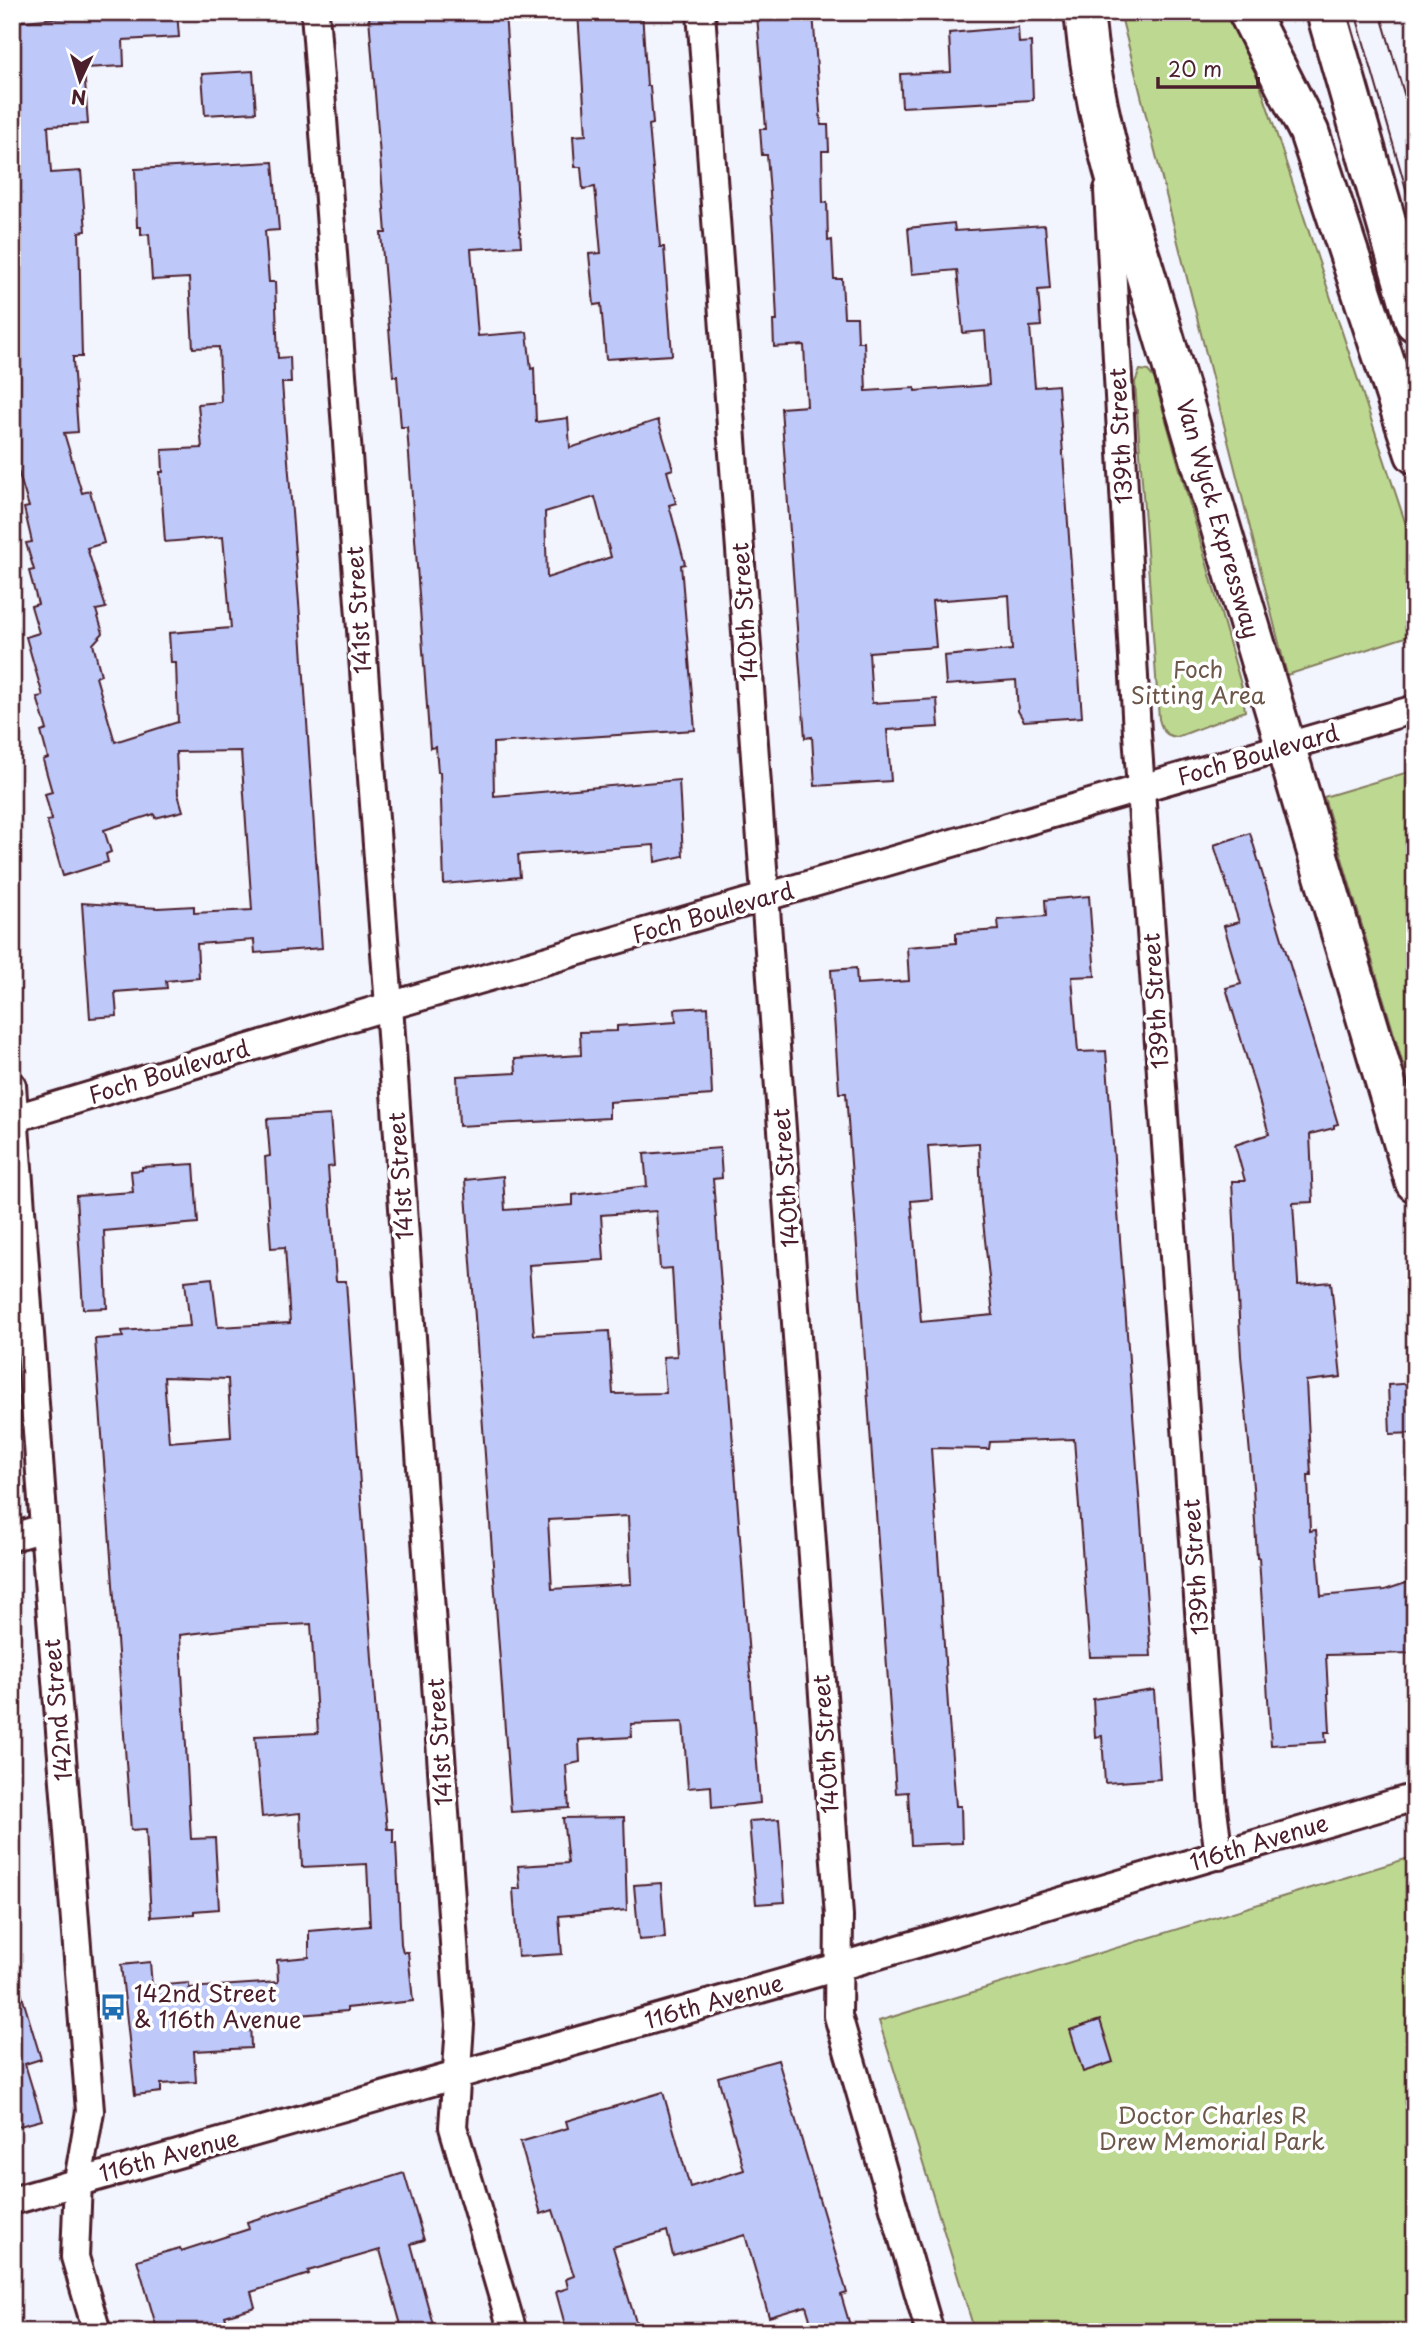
<svg xmlns="http://www.w3.org/2000/svg" width="1427" height="2344" font-family="'Playpen Sans',sans-serif">
  <style>
    .green { fill: #bdd991; stroke: #847c5e; stroke-width: 2 }
    .building { fill: #bec9fa; stroke: #4a1f2b; stroke-width: 2; fill-rule: evenodd }
    .lines { fill: none; stroke-linecap: round; stroke-linejoin: round }
    .minor-casing { stroke: #4a1f2b; stroke-width: 32 }
    .secondary-casing { stroke: #4a1f2b; stroke-width: 44 }
    .motorway-casing { stroke: #4a1f2b; stroke-width: 44 }
    .minor { stroke: #fff; stroke-width: 26 }
    .secondary { stroke: #fff; stroke-width: 38 }
    .motorway { stroke: #fff; stroke-width: 38 }
    .tram { stroke: #4a1f2b; stroke-width: 2 }
    .labels { text-anchor: middle; stroke-width: 7; stroke-linejoin: round; paint-order: stroke }
    .street-label { font-size: 23px; fill: #4a1f2b; stroke: #fff }
    .park-label { font-size: 23px; fill: #6c574a; stroke: #fff }
    .poi-label { font-size: 23px; fill: #4a1f2b; stroke: #fff; text-anchor: start }
  </style>
  <rect width="100%" height="100%" fill="#f2f4fe"/>
  <filter id="ink" filterUnits="userSpaceOnUse"><feTurbulence type="fractalNoise" baseFrequency=".0143" numOctaves="2"/><feDisplacementMap in="SourceGraphic" scale="14" xChannelSelector="R" yChannelSelector="G"/><feConvolveMatrix kernelMatrix="1 2 1 2 8 2 1 2 1" color-interpolation-filters="sRGB"/></filter>
  <g filter="url(#ink)">
    <g class="green">
      <path d="M1120,12H1236L1415,552V634L1287,675Z"/>
      <path d="M1140,370L1148,371L1154,378L1242,688L1245,711L1177,737C1165,736 1162,730 1159,719L1135,382Z"/>
      <path d="M1415,770V1105L1324,797Z"/>
      <path d="M1415,1856V2332H975L879,2021Z"/>
    </g>
    <g class="building">
      <path d="M128,12H177L179,37L123,40L124,66L84,68L88,124L48,126L51,173L81,171L86,231L79,232L82,357H73V361L78,432L64,433L82,493L90,491L104,543L87,548L106,608L96,610L103,633L93,644L101,675L96,677L115,742L178,722L176,663H171L169,633L231,628L223,537L165,542L160,472H163L162,450L202,448L198,404L221,402L219,347L193,348L189,278L152,280L149,234L141,235V227H137L135,169L273,162L279,230L265,231L269,282H275L278,358L290,357L291,383H282L300,616L322,948L255,953L254,940L197,944L199,978L166,981L167,988L115,992L117,1016L90,1018L82,903L158,908L194,906V913L252,910L241,751L176,752L178,794L183,811L155,818L154,814L104,830L111,852L106,854L108,862L63,876L47,821L52,820L45,794L52,792L43,760L48,758L41,732L47,730L37,697L43,696L26,637L39,633L31,606L38,604L29,571L34,570L26,543L32,542L24,508L29,507L12,451V412H16L12,331V22Z"/>
      <path d="M441,12H505L521,246L471,249L478,336L527,332L531,369L534,368L536,422L568,418L570,448L658,420L673,469L667,471L676,503L669,505L685,564L681,565L695,730L493,743L494,796L679,780L683,856L655,862L654,845L518,855L520,877L444,884L440,772H438L436,747L430,748L407,427H401L397,376H393L381,233H386L369,17ZM595,497L611,557L547,578L545,512Z"/>
      <path d="M578,12H642L647,86H650L653,124L649,125L660,247H664L672,355L606,359L601,304L594,305L589,254L601,253L595,187L583,189L581,167H575L573,136L586,135Z"/>
      <path d="M793,12H813L821,125H828L829,151H822L823,203L827,202L828,241L832,240L834,279H842L844,317H857L858,342H864L866,391L915,388V391L989,385L985,331L963,333L957,270L912,274L908,228L954,223L955,231L1045,225L1050,289L1038,290L1041,326L1030,327L1035,387L1058,385L1082,717L1024,721L1018,711L1016,680L946,685L944,656L1012,650L1009,595L932,601L936,647L869,652L872,703L937,699L939,727L887,730L891,781L815,786L812,737L805,738L781,408L807,406L804,345L774,347L773,321H777L773,232L767,155H762L760,129H766L757,15Z"/>
      <path d="M1018,27L1019,43L1031,42L1033,100L902,107L900,74L951,72L949,33Z"/>
      <path d="M253,71L256,112L205,115L202,74Z"/>
      <path d="M1250,833L1338,1124L1334,1125V1128L1310,1134L1313,1202L1293,1203L1298,1282V1285L1331,1282L1341,1377L1306,1381L1311,1475H1308L1310,1531L1316,1530L1321,1596L1385,1590L1415,1580V1653L1326,1655L1330,1732H1325L1326,1742L1271,1745L1259,1558H1257L1253,1487L1241,1356L1232,1181H1245L1235,1145L1269,1134L1226,988L1241,984L1224,926L1239,922L1214,845Z"/>
      <path d="M1089,896L1095,976L1072,977L1078,1052L1106,1051L1151,1656L1090,1657L1074,1439L990,1442L989,1449L931,1448L949,1721L956,1806H961L962,1843L911,1845L908,1792L896,1793L846,1093H839L831,970L856,968L857,984L909,981L907,947L956,943V933L999,930L998,920L1046,916L1045,900ZM979,1143L981,1202L993,1315L921,1322L911,1201L932,1199L928,1146Z"/>
      <path d="M708,1007L712,1095L609,1102V1118L459,1126L457,1076L516,1073L515,1059L581,1055L580,1032L617,1031V1026L676,1022L675,1009Z"/>
      <path d="M330,1115L334,1166L328,1167L336,1281H346L377,1731L387,1829H393V1843H396L401,1944L403,1952H408L413,2001L347,2008V2011L250,2019L251,2048L194,2051L196,2082L161,2084V2092L135,2095L121,1965L150,1962L152,1986L189,1983V1988L278,1982L277,1960L309,1957V1931L370,1926L367,1864L302,1867L300,1813L262,1817L255,1736L318,1733L311,1624L249,1627L180,1635L191,1839L215,1838L219,1909L194,1911V1914L151,1917L146,1829L131,1830L95,1339L123,1337L122,1331L190,1326L185,1281L212,1278L218,1327L290,1323L285,1247L271,1248L265,1157L270,1156L267,1119ZM164,1377L228,1379L231,1437L169,1442Z"/>
      <path d="M720,1148L722,1178L713,1179L760,1803L712,1808L711,1786L688,1788L683,1722L631,1724L632,1737L579,1740L580,1762L566,1765L569,1808L511,1812L465,1180L503,1176L505,1210L573,1205V1195L647,1186L644,1154ZM656,1211L660,1269L672,1268L677,1356L663,1357L666,1393L613,1394L609,1331L534,1335L529,1265L604,1260L601,1215ZM628,1516L631,1584L552,1589L548,1520Z"/>
      <path d="M194,1164L198,1223L104,1231L107,1308L83,1309L76,1196L133,1192L131,1171L142,1170V1167Z"/>
      <path d="M1415,1383V1433L1390,1434L1388,1385Z"/>
      <path d="M1154,1690L1160,1779L1105,1783L1102,1736L1095,1737L1093,1699Z"/>
      <path d="M624,1817L627,1910L559,1916L562,1954L518,1957L513,1889H520L518,1866L568,1863L563,1818Z"/>
      <path d="M779,1819L785,1902L756,1904L749,1821Z"/>
      <path d="M661,1883L665,1938L639,1940L634,1885Z"/>
      <path d="M19,1986L41,2059L25,2064L42,2120L12,2128V1987Z"/>
      <path d="M1100,2020L1113,2062L1083,2072L1070,2030Z"/>
      <path d="M778,2060L847,2293L841,2295L852,2332H814L806,2306L769,2317L745,2235L673,2256L667,2231L613,2247L639,2332H567L556,2292L568,2288L566,2279L574,2276L553,2210L541,2214L520,2142L568,2128L566,2121L663,2092L690,2187L744,2170L718,2077Z"/>
      <path d="M404,2173L424,2240L411,2244L435,2332H403L380,2250L308,2271L309,2274L251,2292L255,2307L225,2316L230,2332H158L137,2260L180,2248L181,2251L249,2229L247,2222Z"/>
    </g>
    <g class="lines">
      <g class="minor-casing">
        <g id="minor">
          <path d="M315,12L389,1006L458,2000L460,2025L453,2127L513,2332"/>
          <path d="M701,12L839,1916L838,2016L930,2332"/>
          <path d="M1108,190L1137,733L1213,1809L1219,1856"/>
          <path d="M12,1085L44,1528L90,2111L78,2181L75,2257L97,2332"/>
          <path d="M12,1119L389,1006L1415,709"/>
          <path d="M12,1537L44,1528"/>
          <path d="M12,2201L838,1967L1415,1797"/>
        </g>
      </g>
      <g class="secondary-casing">
        <path id="secondary" d="M1084,12C1092,99 1114,181 1142,263L1415,1182"/>
      </g>
      <g class="motorway-casing">
        <g id="motorway">
          <path d="M1248,12L1309,132L1415,454"/>
          <path d="M1326,12L1415,322"/>
        </g>
      </g>
      <use href="#minor" class="minor"/>
      <use href="#secondary" class="secondary"/>
      <use href="#motorway" class="motorway"/>
      <g class="tram">
        <path d="M1355,12L1415,220"/>
        <path d="M1380,12L1415,131"/>
      </g>
    </g>
  </g>
  <defs>
    <g id="bus-bare" transform="scale(2.1)"><path d="M-5-6H5V4H4V6H2V4H-2V6H-4V4H-5ZM-3.5-4V0h7V-4ZM-3.5 1.2v1.5H-2V1.2ZM2 1.2v1.5H3.5V1.2Z" fill="#1f6fb2" stroke="#fff" stroke-width="2.5" paint-order="stroke"/></g>
  </defs>
  <g fill-rule="evenodd">
    <use href="#bus-bare" x="113" y="2007"/>
  </g>
  <g class="labels">
    <g class="street-label">
      <text transform="translate(1121 436) rotate(-93)" y="8">139th Street</text>
      <text transform="translate(1218 519) rotate(74)" y="8">Van Wyck Expressway</text>
      <text transform="translate(359 610) rotate(-94)" y="8">141st Street</text>
      <text transform="translate(745 612) rotate(-94)" y="8">140th Street</text>
      <text transform="translate(1258 755) rotate(-16)" y="8">Foch Boulevard</text>
      <text transform="translate(713 913) rotate(-16)" y="8">Foch Boulevard</text>
      <text transform="translate(1156 1001) rotate(-94)" y="8">139th Street</text>
      <text transform="translate(169 1072) rotate(-17)" y="8">Foch Boulevard</text>
      <text transform="translate(401 1176) rotate(-94)" y="8">141st Street</text>
      <text transform="translate(786 1178) rotate(-94)" y="8">140th Street</text>
      <text transform="translate(1196 1567) rotate(-94)" y="8">139th Street</text>
      <text transform="translate(58 1710) rotate(-95)" y="8">142nd Street</text>
      <text transform="translate(440 1742) rotate(-94)" y="8">141st Street</text>
      <text transform="translate(826 1744) rotate(-94)" y="8">140th Street</text>
      <text transform="translate(1259 1843) rotate(-17)" y="8">116th Avenue</text>
      <text transform="translate(714 2002) rotate(-16)" y="8">116th Avenue</text>
      <text transform="translate(169 2156) rotate(-15)" y="8">116th Avenue</text>
    </g>
    <g class="park-label">
      <text x="1198" y="678">Foch<tspan x="1198" dy="26">Sitting Area</tspan></text>
      <text x="1212" y="2124">Doctor Charles R<tspan x="1212" dy="26">Drew Memorial Park</tspan></text>
    </g>
    <g class="poi-label">
      <text x="134" y="2002">142nd Street<tspan x="134" dy="26">&amp; 116th Avenue</tspan></text>
    </g>
  </g>
  <rect width="1427" height="2344" fill="none" stroke="#fff" stroke-width="42"/>
  <rect x="21" y="21" width="1385" height="2302" fill="none" stroke="#4a1f2b" stroke-width="2.5" filter="url(#ink)"/>
  <g transform="translate(80 80) rotate(184)" stroke="#ffffff" stroke-width="5" paint-order="stroke">
  <path d="M0-5L12 26L0 18L-12 26Z" fill="#4a1f2b"/>
  <text y="-10" font-size="19" font-weight="bold" text-anchor="middle" fill="#4a1f2b">N</text>
  </g>
  <path d="M1158 77v10h100v-10" fill="none" stroke="#4a1f2b" stroke-width="3.5"/>
  <text x="1168" y="77" font-size="21" fill="#4a1f2b" stroke="#ffffff" stroke-width="5" paint-order="stroke">20 m</text>
</svg>
